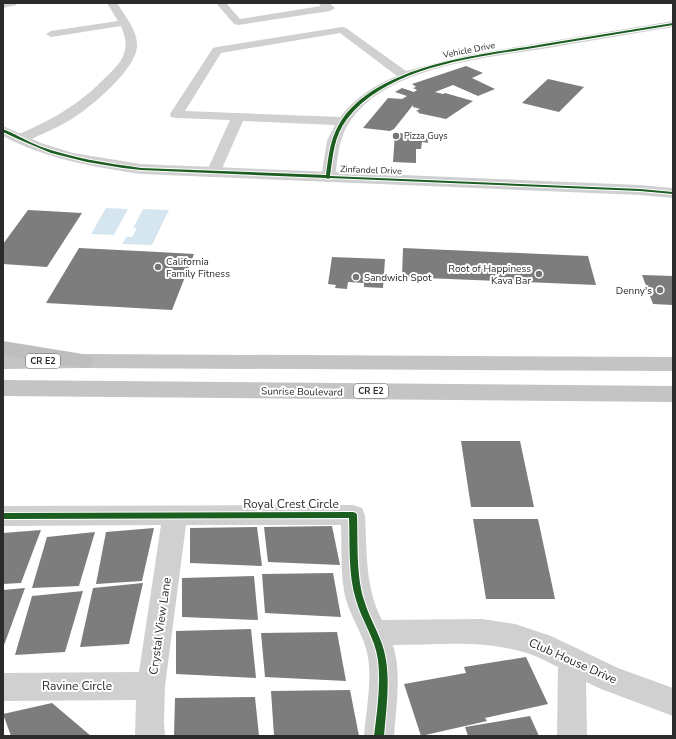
<svg xmlns="http://www.w3.org/2000/svg" width="676" height="739" font-family="'Nunito Sans',sans-serif">
  <style>
    .water { fill: #d6e6f0 }
    .building { fill: #7d7d7d }
    .lines { fill: none; stroke-linecap: round; stroke-linejoin: round }
    .minor { fill: #d0d0d0; fill-rule: evenodd }
    .tertiary { fill: #d0d0d0; fill-rule: evenodd }
    .primary { fill: #c4c4c4; fill-rule: evenodd }
    .motorway { fill: #bebebe; fill-rule: evenodd }
    .cycleway-casing { stroke: #fff; stroke-width: 2 }
    .cycleway { fill: #1b5e20; fill-rule: evenodd }
    .poi-dot { fill: #757575; stroke: #fff; stroke-width: 1.5 }
    .labels { text-anchor: middle; stroke-width: 4; stroke-linejoin: round; paint-order: stroke }
    .far-street-label { font-size: 9px; fill: #2b2b2b; stroke: #fff }
    .far-poi-label { font-size: 9px; fill: #2b2b2b; stroke: #fff; text-anchor: start }
    .shield { fill: #fff; stroke: #6b6b6b; stroke-width: 1 }
    .shield-label { font-size: 9px; font-weight: bold; fill: #2b2b2b }
    .poi-label { font-size: 10px; fill: #2b2b2b; stroke: #fff; text-anchor: start }
    .street-label { font-size: 10px; fill: #2b2b2b; stroke: #fff }
    .near-street-label { font-size: 12px; fill: #2b2b2b; stroke: #fff }
  </style>
  <rect width="100%" height="100%" fill="#fff"/>
  <g class="water">
    <path d="M106,208L128,209L114,235L91,234Z"/>
    <path d="M143,209L169,210L152,245L122,244L126,237H132L137,228H133Z"/>
  </g>
  <g class="building">
    <path d="M466,66L483,73L472,78L495,89L478,96L453,85L435,92L443,94L445,93L473,101L446,119L418,113L419,112L416,111L420,109L413,107V105L394,129L390,131L363,128L388,98L402,99L407,96L395,92L402,88L414,92L417,90L413,88L416,87L415,86L412,84Z"/>
    <path d="M548,79L584,87L559,112L522,103Z"/>
    <path d="M395,133L427,134L428,143L422,142L421,149H416V163L393,162Z"/>
    <path d="M28,210L82,213L47,267L3,264V244Z"/>
    <path d="M79,248L158,252L194,254L172,310L46,303Z"/>
    <path d="M403,248L588,256L596,285L402,277Z"/>
    <path d="M332,257L385,259L383,288L364,287V283L348,282L347,289L335,288L336,285L328,284Z"/>
    <path d="M642,275L673,276V305L653,304Z"/>
    <path d="M461,441H520L534,507H471Z"/>
    <path d="M473,519H538L555,599H486Z"/>
    <path d="M332,526L340,565L268,562L264,527Z"/>
    <path d="M257,527L262,566L190,563V528Z"/>
    <path d="M154,528L142,581L96,584L106,532Z"/>
    <path d="M41,530L21,583L3,584V533Z"/>
    <path d="M95,532L79,586L32,588L47,537Z"/>
    <path d="M333,573L341,617L265,613L262,574Z"/>
    <path d="M254,576L258,620L182,617V578Z"/>
    <path d="M143,583L129,644L80,647L93,588Z"/>
    <path d="M25,588L3,648V590Z"/>
    <path d="M83,591L65,652L15,655L32,596Z"/>
    <path d="M251,629L256,678L176,674V631Z"/>
    <path d="M337,632L346,681L265,677L261,633Z"/>
    <path d="M526,657L548,704L485,718L487,721L421,736L404,684L466,673L464,667Z"/>
    <path d="M350,690L359,736H274L271,691Z"/>
    <path d="M255,697L259,736H174L175,698Z"/>
    <path d="M52,703L91,736H11L3,714Z"/>
    <path d="M530,716L539,736H468L465,727Z"/>
  </g>
  <g class="lines">
    <g class="minor">
      <path d="M107,3H117C125,16 138,31 137,47C135,70 94,104 75,117C64,124 52,130 40,135C32,139 23,144 14,142L12,139L14,136C49,122 79,105 106,77C114,69 123,61 125,50C127,42 124,34 121,26L51,37L46,34L51,31L118,21Z"/>
      <path d="M216,3H226L240,19L321,6L318,3H329L335,8L330,11L238,25L234,24Z"/>
      <path d="M673,21V27C631,34 589,41 548,48C487,58 389,66 351,120C338,138 338,157 335,178L333,181L328,182L323,181L321,178L327,141L335,125L243,121L220,173L218,176L213,177L208,176L206,173L230,120L176,118L171,117L170,114L213,48L217,47L342,27L346,28L406,71L468,55ZM340,33L397,76C374,85 355,98 340,117L185,111L221,53Z"/>
      <path d="M353,505L362,508L365,515C367,552 365,587 382,620L482,619L515,624L551,636L618,668L673,688V716L601,689L586,682L587,736H557L558,667C544,660 531,653 515,650C476,640 433,645 393,645C402,674 396,706 394,736H364C366,710 372,683 368,657C365,637 352,620 346,600C340,577 342,549 341,525H186L165,686L164,721L165,736H135L136,700L3,701V673L139,672L161,525L3,526V506Z"/>
    </g>
    <g class="tertiary">
      <path d="M3,3H17L16,5L3,8Z"/>
      <path d="M3,126L41,143L73,153L141,164L640,185L673,188V198L640,195L141,174C93,167 46,159 3,136Z"/>
    </g>
    <g class="primary">
      <path d="M83,354L673,357V371L83,368L3,369V355Z"/>
      <path d="M3,380L673,386V402L3,396Z"/>
    </g>
    <path class="motorway" d="M3,341L83,354L91,356L94,361L91,366L83,368L3,355Z"/>
    <g class="cycleway-casing">
      <g id="cycleway">
        <path d="M673,23V25C630,32 587,39 545,46C481,57 390,64 347,119C334,136 333,155 330,176L640,189L673,192V194L640,191L330,178L328,179L326,178L141,170L123,168L87,162L51,153L18,139L3,132V129C15,134 27,141 39,146C72,158 106,163 141,168L326,175C329,154 330,137 343,118C384,63 482,55 544,44C587,37 630,30 673,23Z"/>
        <path d="M353,512L356,513L357,515C358,541 356,575 364,600C370,621 383,638 386,660C390,685 386,711 384,736H374C377,711 381,685 378,660C375,638 362,621 356,600C348,575 350,544 349,518L3,519V513Z"/>
      </g>
    </g>
    <use href="#cycleway" class="cycleway"/>
  </g>
  <g class="poi-dot">
    <circle cx="396" cy="136" r="4"/>
    <circle cx="158" cy="267" r="4"/>
    <circle cx="539" cy="274" r="4"/>
    <circle cx="356" cy="277" r="4"/>
    <circle cx="660" cy="290" r="4"/>
  </g>
  <g class="labels">
    <g class="far-street-label">
      <text transform="translate(469 50) rotate(-11)" y="3">Vehicle Drive</text>
      <text transform="translate(371 170) rotate(2)" y="3">Zinfandel Drive</text>
    </g>
    <g class="far-poi-label">
      <text x="404" y="139">Pizza Guys</text>
    </g>
    <g class="shield">
      <rect x="26" y="354" width="34" height="14" rx="3"/>
      <rect x="354" y="384" width="34" height="14" rx="3"/>
    </g>
    <g class="shield-label">
      <text x="43" y="364">CR E2</text>
      <text x="371" y="394">CR E2</text>
    </g>
    <g class="poi-label">
      <text x="166" y="265">California<tspan x="166" dy="12">Family Fitness</tspan></text>
      <text x="531" y="272" text-anchor="end">Root of Happiness<tspan x="531" dy="12">Kava Bar</tspan></text>
      <text x="364" y="281">Sandwich Spot</text>
      <text x="652" y="294" text-anchor="end">Denny's</text>
    </g>
    <g class="street-label">
      <text transform="translate(302 391) rotate(1)" y="4">Sunrise Boulevard</text>
    </g>
    <g class="near-street-label">
      <text x="291" y="508">Royal Crest Circle</text>
      <text transform="translate(160 626) rotate(-82)" y="4">Crystal View Lane</text>
      <text transform="translate(573 661) rotate(24)" y="4">Club House Drive</text>
      <text x="77" y="690">Ravine Circle</text>
    </g>
  </g>
  <rect width="676" height="739" fill="none" stroke="#2b2b2b" stroke-width="8"/>
</svg>
